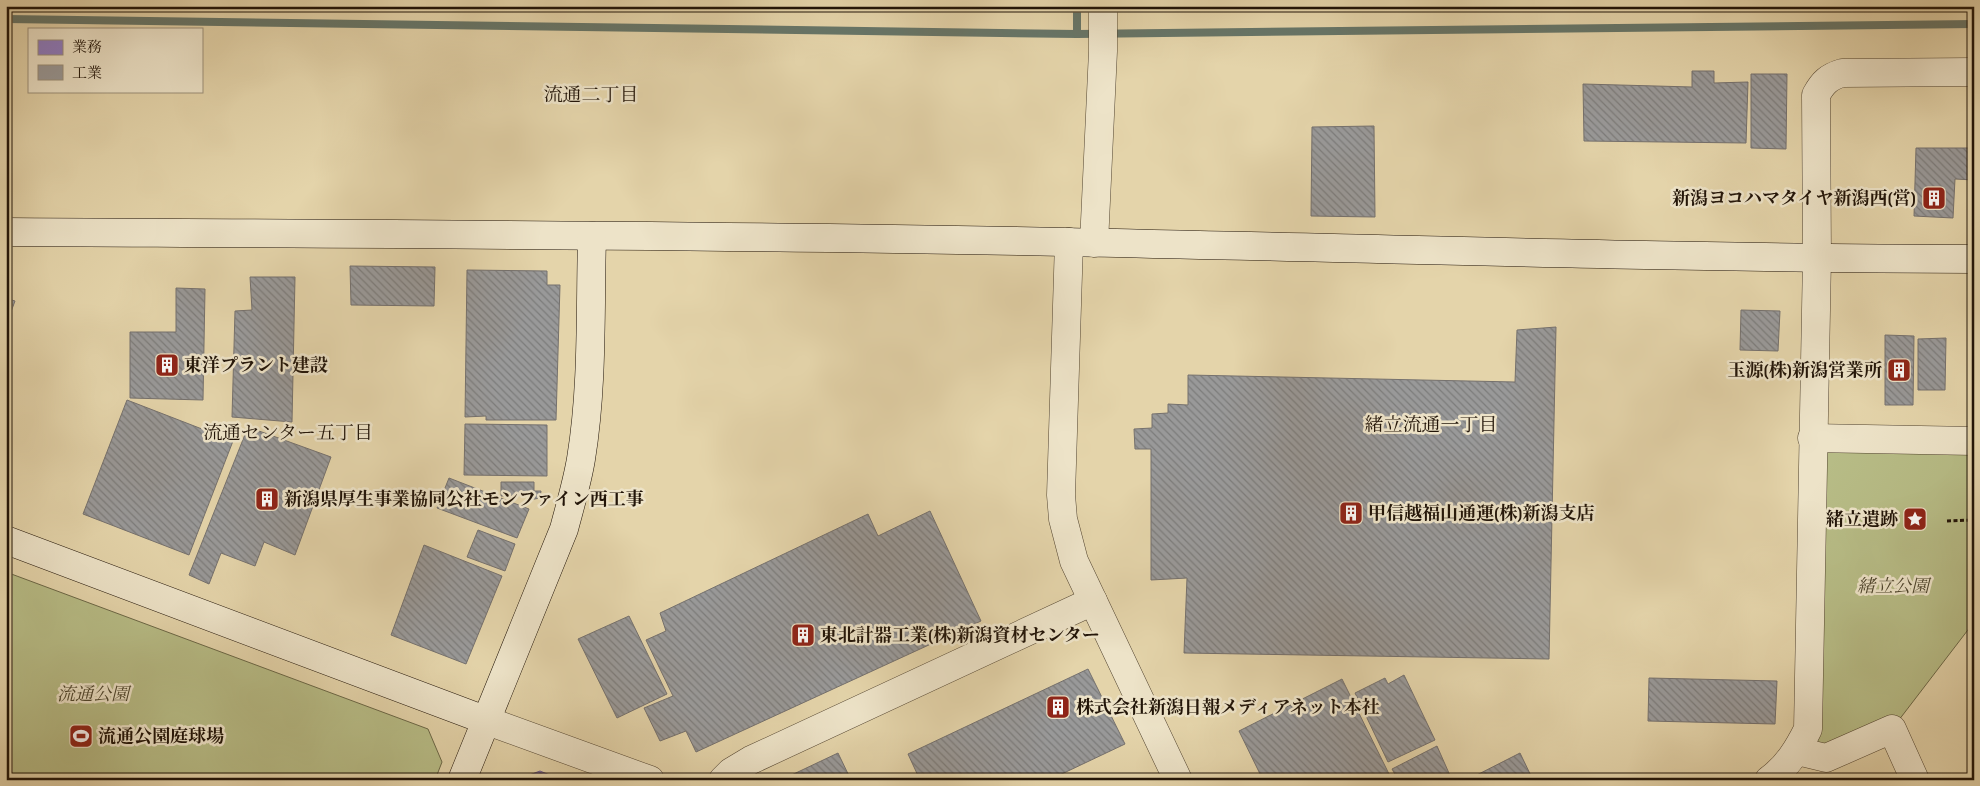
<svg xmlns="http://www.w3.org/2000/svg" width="1980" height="786" font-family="Alegreya,'Noto Serif JP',serif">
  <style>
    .park { fill: #b7bc86; stroke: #6c6847 }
    .offices { fill: url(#offices-back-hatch); stroke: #6d5d8b }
    .industry { fill: url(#industry-back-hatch); stroke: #75716e }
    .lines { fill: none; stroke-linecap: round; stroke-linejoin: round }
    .stream { stroke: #677669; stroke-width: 8 }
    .street-casing { stroke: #524430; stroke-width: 29 }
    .secondary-casing { stroke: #211408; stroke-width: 29 }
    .path { stroke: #211408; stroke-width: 3; stroke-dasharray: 4 2.5; stroke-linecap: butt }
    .street { stroke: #ede3c8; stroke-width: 28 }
    .secondary { stroke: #ede3c8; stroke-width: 28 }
    .labels { text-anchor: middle; stroke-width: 5; stroke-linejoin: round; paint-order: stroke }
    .poi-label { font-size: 18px; font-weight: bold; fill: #211408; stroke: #ede3c8; text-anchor: start }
    .park-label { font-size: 18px; font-style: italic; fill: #4e462e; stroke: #ede3c8 }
    .neighbourhood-label { font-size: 19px; fill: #211408; stroke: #ede3c8 }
  </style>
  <defs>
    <pattern id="offices-back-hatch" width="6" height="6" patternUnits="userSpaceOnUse" patternTransform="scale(1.25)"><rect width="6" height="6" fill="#8e7cc3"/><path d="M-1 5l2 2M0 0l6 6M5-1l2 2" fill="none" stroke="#74649c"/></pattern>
    <pattern id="industry-back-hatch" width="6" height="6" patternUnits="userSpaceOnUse" patternTransform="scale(1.25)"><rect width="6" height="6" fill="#999"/><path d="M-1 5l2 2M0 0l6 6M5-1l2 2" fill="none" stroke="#7c7c7b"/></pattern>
  </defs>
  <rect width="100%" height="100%" fill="#e4d4aa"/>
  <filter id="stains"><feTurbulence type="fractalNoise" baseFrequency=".004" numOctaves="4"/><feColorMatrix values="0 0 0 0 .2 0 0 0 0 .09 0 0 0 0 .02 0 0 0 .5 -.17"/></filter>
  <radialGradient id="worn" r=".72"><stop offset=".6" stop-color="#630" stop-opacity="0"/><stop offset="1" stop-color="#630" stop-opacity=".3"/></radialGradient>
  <g class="park">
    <path d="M1816,438L1974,441V622L1892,729L1826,758L1808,729Z"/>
    <path d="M6,572L428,729L442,762L435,780H6Z"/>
  </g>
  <path class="offices" d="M540,771L562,780H516Z"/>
  <g class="industry">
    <path d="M1692,71H1714V83L1748,82L1746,143L1584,141L1583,84L1692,87Z"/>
    <path d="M1751,74H1787L1786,149L1751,148Z"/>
    <path d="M1374,126L1375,217L1311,216L1312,127Z"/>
    <path d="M1916,148H1974V180L1955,179L1953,218L1914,216Z"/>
    <path d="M350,266L435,267L434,306L351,305Z"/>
    <path d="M467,270L547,271V285H560L556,420H486V416L465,417Z"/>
    <path d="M250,277H295L292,422L232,417L235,311L252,310Z"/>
    <path d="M176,288L205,289L203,400L130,398V332H176Z"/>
    <path d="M6,298L15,301L6,325Z"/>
    <path d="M1741,310L1780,311L1778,351L1740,350Z"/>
    <path d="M1556,327L1549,659L1184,653L1187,578L1151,580V449H1135L1134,429L1152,428V414L1168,413V404L1188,405V375L1515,382L1517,330Z"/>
    <path d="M1885,335L1914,336L1913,405H1885Z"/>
    <path d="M1946,338L1945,390H1918V339Z"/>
    <path d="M127,400L233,441L189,555L83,514Z"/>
    <path d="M465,424L547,425V476L464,475Z"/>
    <path d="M248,427L331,457L295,555L264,542L255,566L221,553L209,584L189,575Z"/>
    <path d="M449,478L529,509L517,538L437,508Z"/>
    <path d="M501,482H534V491H541L540,498L529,500V495L501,496Z"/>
    <path d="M930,511L981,621L696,752L686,731L660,741L644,708L673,696L646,640L666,631L660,613L868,514L878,536Z"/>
    <path d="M478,530L515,544L505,571L467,557Z"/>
    <path d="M424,545L502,576L466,664L391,635Z"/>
    <path d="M629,616L667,694L617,718L578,639Z"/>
    <path d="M1088,669L1125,744L1049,780H920L908,754Z"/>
    <path d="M1404,675L1435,740L1388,762L1355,693L1385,678L1388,684Z"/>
    <path d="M1649,678L1777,681L1775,724L1648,721Z"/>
    <path d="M1342,679L1392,780H1263L1239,731Z"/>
    <path d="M1437,746L1452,780H1398L1392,769Z"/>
    <path d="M838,753L851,780H781Z"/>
    <path d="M1520,753L1533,780H1467Z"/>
  </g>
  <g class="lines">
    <g class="stream">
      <path d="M6,19L1077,34L1974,24"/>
      <path d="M1077,34V6"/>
    </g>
    <g class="street-casing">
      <g id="street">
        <path d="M1069,242L1061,495L1063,519L1074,561L1178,780"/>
        <path d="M1094,243L1103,51V6"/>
        <path d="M1812,438L1974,441"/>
        <path d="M485,720L650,780"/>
        <path d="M1797,751L1826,758L1892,729L1915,780"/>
        <path d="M723,780L731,772L751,760L1093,601"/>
        <path d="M1769,780C1788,766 1798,749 1808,729L1817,258L1816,95C1823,82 1829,77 1842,73L1974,72"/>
      </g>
    </g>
    <g class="secondary-casing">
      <g id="secondary">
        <path d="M6,232C359,234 712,235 1064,242C1367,248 1671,258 1974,259"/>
        <path d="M6,540L485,720"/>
        <path d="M462,780L564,529C570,506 577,483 581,459C593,386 590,310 592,236"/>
      </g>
    </g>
    <path class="path" d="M1947,521L1974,520"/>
    <use href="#street" class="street"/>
    <use href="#secondary" class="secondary"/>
  </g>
  <defs>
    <g id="building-square" transform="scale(1.25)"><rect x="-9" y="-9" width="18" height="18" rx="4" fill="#8f2418" stroke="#ede3c8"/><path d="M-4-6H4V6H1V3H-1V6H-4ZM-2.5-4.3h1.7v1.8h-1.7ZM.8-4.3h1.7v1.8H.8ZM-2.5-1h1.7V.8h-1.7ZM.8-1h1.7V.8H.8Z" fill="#fff"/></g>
    <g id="sight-square" transform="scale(1.25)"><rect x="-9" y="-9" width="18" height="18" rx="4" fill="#8f2418" stroke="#ede3c8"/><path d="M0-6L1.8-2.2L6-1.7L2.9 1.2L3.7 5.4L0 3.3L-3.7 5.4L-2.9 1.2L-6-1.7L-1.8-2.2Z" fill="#fff"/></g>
    <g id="stadium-square" transform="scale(1.25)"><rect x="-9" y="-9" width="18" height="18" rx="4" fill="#8f2418" stroke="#ede3c8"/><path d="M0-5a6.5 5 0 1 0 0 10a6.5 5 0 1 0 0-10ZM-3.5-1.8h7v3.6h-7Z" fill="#fff"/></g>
  </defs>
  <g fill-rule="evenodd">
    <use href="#building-square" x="1934" y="198"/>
    <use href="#building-square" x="167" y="365"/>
    <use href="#building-square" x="1899" y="370"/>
    <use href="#building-square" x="267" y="499"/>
    <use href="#building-square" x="1351" y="513"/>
    <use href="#sight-square" x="1915" y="519"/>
    <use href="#building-square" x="803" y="635"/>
    <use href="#building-square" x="1058" y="707"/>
    <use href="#stadium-square" x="81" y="736"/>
  </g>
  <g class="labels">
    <g class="poi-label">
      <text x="1916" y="204" text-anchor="end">新潟ヨコハマタイヤ新潟西(営)</text>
      <text x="184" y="371">東洋プラント建設</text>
      <text x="1882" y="376" text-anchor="end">玉源(株)新潟営業所</text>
      <text x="284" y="505">新潟県厚生事業協同公社モンファイン西工事</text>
      <text x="1368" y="519">甲信越福山通運(株)新潟支店</text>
      <text x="1898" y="525" text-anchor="end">緒立遺跡</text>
      <text x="820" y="641">東北計器工業(株)新潟資材センター</text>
      <text x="1076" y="713">株式会社新潟日報メディアネット本社</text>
      <text x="98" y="742">流通公園庭球場</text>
    </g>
    <g class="park-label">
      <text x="1893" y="592">緒立公園</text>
      <text x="93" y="700">流通公園</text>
    </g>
    <g class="neighbourhood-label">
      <text x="591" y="101">流通二丁目</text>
      <text x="1431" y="431">緒立流通一丁目</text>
      <text x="288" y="439">流通センター五丁目</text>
    </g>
  </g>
  <rect width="1980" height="786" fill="none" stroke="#e4d4aa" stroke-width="25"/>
  <rect x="8" y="8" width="1965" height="771" fill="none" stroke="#211408" stroke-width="2.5"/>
  <rect x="12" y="12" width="1955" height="761" fill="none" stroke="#211408"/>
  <rect x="28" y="28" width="175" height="65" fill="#ede3c8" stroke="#9b907b"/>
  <rect x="38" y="40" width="25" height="15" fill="#8e7cc3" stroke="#9b907b"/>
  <text x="72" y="52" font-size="15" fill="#211408">業務</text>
  <rect x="38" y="65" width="25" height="15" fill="#999999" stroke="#9b907b"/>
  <text x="72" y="78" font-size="15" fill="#211408">工業</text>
  <rect width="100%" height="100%" filter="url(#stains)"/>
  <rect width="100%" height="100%" fill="url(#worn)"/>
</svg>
